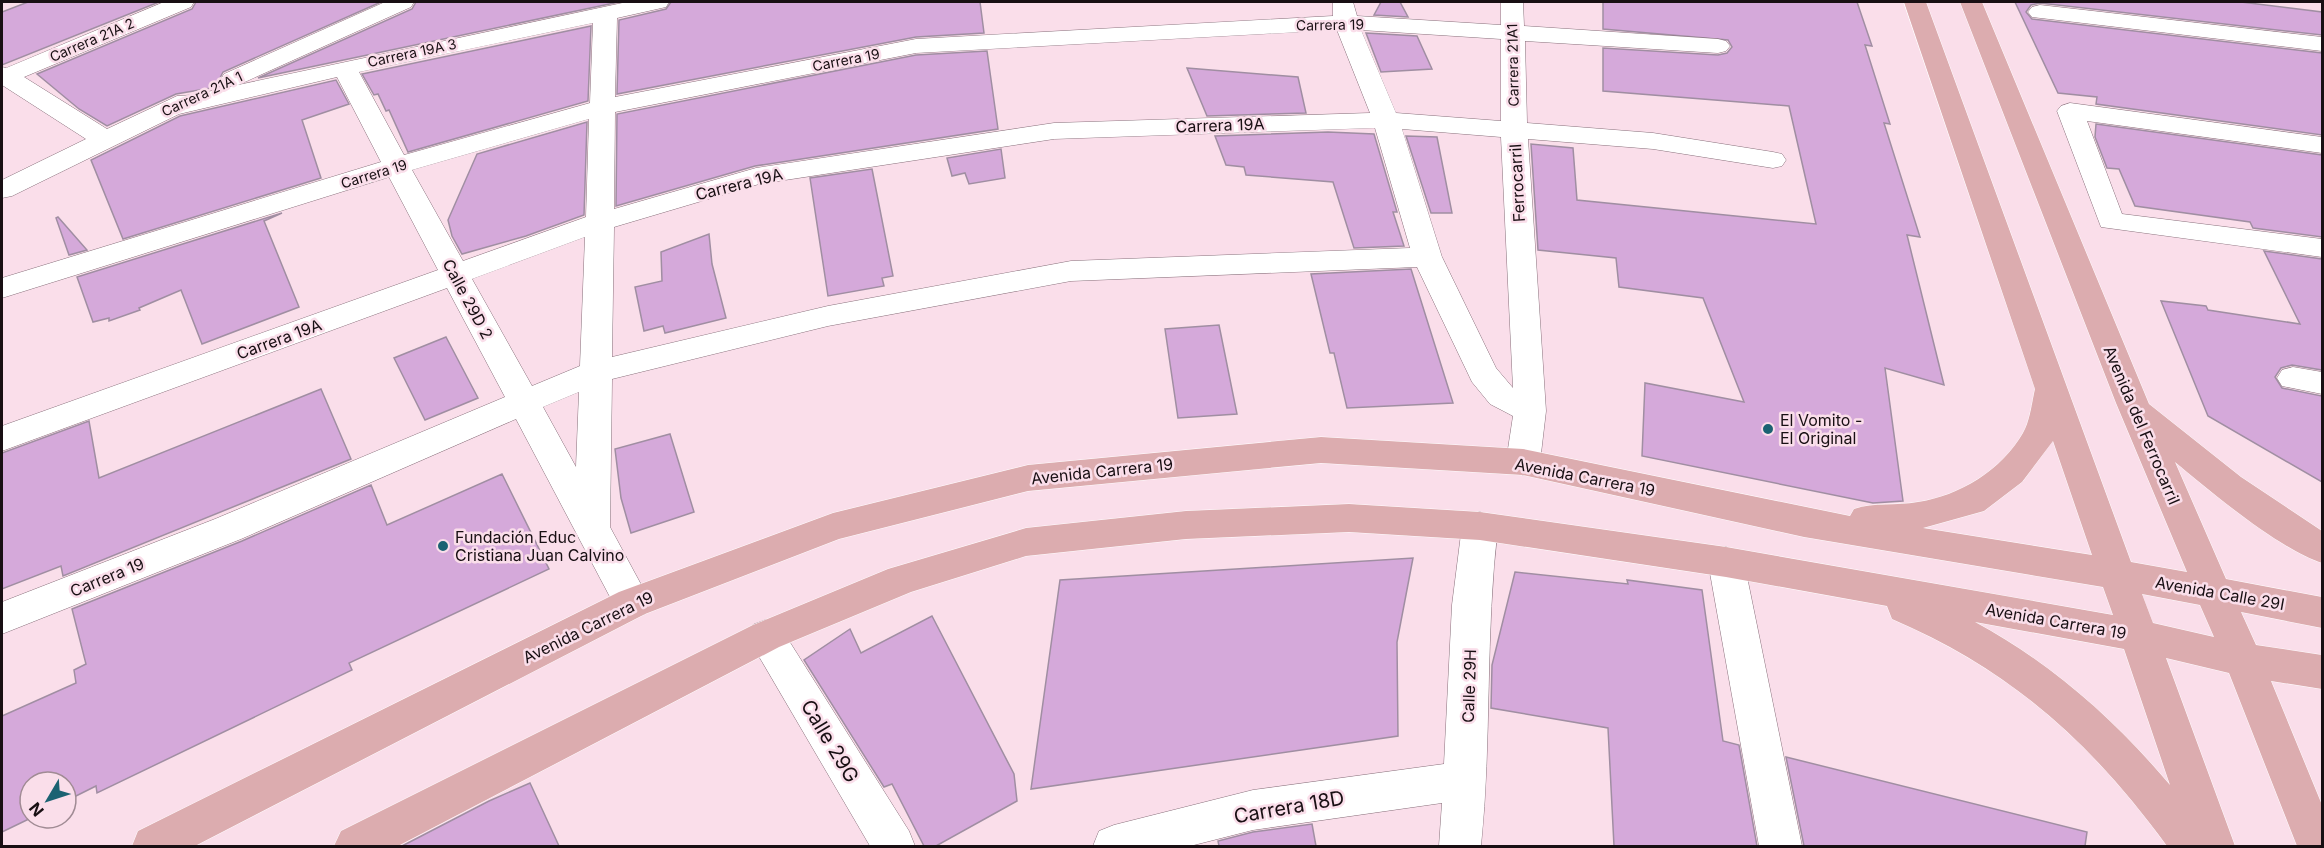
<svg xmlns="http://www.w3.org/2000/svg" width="2324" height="848" font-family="Inter,sans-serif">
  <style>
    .building { fill: #d5a9da; stroke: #a08ea2; stroke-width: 1.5 }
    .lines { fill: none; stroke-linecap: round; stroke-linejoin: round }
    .minor-casing { stroke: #89717c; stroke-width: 1 }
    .major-casing { stroke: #fff; stroke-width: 1 }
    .minor { fill: #fff; fill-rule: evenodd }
    .major { fill: #dcacaf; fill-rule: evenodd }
    .poi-dot { fill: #1b6272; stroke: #fadeea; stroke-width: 2 }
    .labels { text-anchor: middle; stroke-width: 5; stroke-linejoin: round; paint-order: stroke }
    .far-street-label { font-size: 14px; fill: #180f13; stroke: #fadeea }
    .street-label { font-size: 16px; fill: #180f13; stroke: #fadeea }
    .poi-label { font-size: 16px; fill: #180f13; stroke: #fadeea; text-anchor: start }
    .near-street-label { font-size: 20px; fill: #180f13; stroke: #fadeea }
  </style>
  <rect width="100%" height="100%" fill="#fadeea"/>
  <g class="building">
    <path d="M28,2H159L2,65V12Z"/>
    <path d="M196,2H381L223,72L219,80L223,86L176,94L107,126L79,109L37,74L192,9Z"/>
    <path d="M416,2H619L258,78L412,9Z"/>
    <path d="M671,2H980L984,33L916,37L617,94L619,20L666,9Z"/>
    <path d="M1381,2H1400L1408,17L1374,15Z"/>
    <path d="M1603,2H1857L1872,46L1865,45L1890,124L1884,123L1920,237L1907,235L1944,385L1885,368L1903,501L1873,503L1642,456L1645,383L1744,402L1703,298L1619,287L1616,258L1538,250L1531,144L1573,148L1577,200L1816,224L1789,106L1603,91V48L1718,55L1727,53L1732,47L1728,40L1603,29Z"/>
    <path d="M2015,2H2241L2322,12V35L2040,3L2031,5L2026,12L2032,19L2322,53V135L2096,104L2097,97L2058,93Z"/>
    <path d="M591,26L588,101L408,152L389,110L386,111L378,94L374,95L362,74Z"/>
    <path d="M1366,33L1417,36L1432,69L1381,72Z"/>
    <path d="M987,51L998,129L755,166L616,206L617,114L916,55Z"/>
    <path d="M1187,68L1298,77L1306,113L1207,116Z"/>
    <path d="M336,80L349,104L302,120L321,178L123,239L91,160L180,116Z"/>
    <path d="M587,122L584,215L526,236L462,254L452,236L448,220L477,154Z"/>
    <path d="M2096,124L2322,155V237L2253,228L2250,222L2135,206L2119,169L2107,168L2095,137Z"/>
    <path d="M1328,132L1374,134L1397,212H1393L1404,246L1354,248L1333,182L1246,175L1244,167L1226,165L1215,136Z"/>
    <path d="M1406,136L1437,137L1452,213H1431Z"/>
    <path d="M1001,149L1005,178L969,184L965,173L952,176L947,158Z"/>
    <path d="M872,169L893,276L882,278L884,286L828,296L810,178Z"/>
    <path d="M282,213L264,221L299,307L202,344L181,290L139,308L140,310L109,321V318L93,322L77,277Z"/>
    <path d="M58,217L87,250L69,255L56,218Z"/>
    <path d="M709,234L712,264L726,318L665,333L663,326L644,331L635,287L662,281L661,252Z"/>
    <path d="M2264,251L2322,259V370L2292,365L2281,368L2275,377L2282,388L2322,396V482L2208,416L2161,301L2206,306L2208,310L2300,324Z"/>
    <path d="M1411,269L1453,403L1347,408L1334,353H1330L1311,274Z"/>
    <path d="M1219,325L1237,414L1178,418L1165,329Z"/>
    <path d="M446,337L478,398L425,420L394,358Z"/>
    <path d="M321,389L351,459L63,576L61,566L2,589V453L89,421L99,478Z"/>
    <path d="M670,434L694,512L631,533L621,498L615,449Z"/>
    <path d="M502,474L549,569L349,663L352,670L97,793L96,786L66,801V782H30L31,818L2,832V716L76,683L74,670L86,664L72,609L242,541L371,485L387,525Z"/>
    <path d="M1413,558L1397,642L1398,736L1031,789L1060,580Z"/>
    <path d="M1515,572L1628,584L1627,580L1702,590L1723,741L1739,745L1757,846H1614L1608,728L1491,708L1492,665Z"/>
    <path d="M932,616L1014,774L1017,801L936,846H924L892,784L884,787L804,660L850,629L861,653Z"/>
    <path d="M1786,757L2087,832L2085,846H1804Z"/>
    <path d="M530,783L559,846H402L489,801Z"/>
    <path d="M1312,824L1316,846H1219L1218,841L1253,832Z"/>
  </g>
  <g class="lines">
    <g class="minor-casing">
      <g id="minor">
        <path d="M164,2H194L191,7L24,77L107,129L177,96L194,95L233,86L224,84L221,79L224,74L385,2H414L411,7L238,85L627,2H669L666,7L617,18L615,97L916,39L1333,16V2H1353L1357,16L1501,25V2H1523L1524,26L1718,39L1726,41L1730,46L1726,51L1718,53L1525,41L1527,123L1653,133L1773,152L1782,154L1786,160L1782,166L1773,168L1653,149L1528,139L1546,411L1540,462L1535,471L1523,475L1511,471L1506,462L1513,416L1490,404L1472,382L1417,267L1071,281L828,326L612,379L610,527L651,603L645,614L632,618L619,614L516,419L241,539L2,634V602L215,519L505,397L447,288L2,451V426L438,270L389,177L2,298V278L381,162L337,77L179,114L12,196L2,198V180L86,139L2,85V67L6,68ZM593,23L590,103L404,155L359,72ZM1337,30L1370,113L1054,123L756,168L614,209L615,112L916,53ZM1361,30L1501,39V121L1396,113ZM589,119L586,217L463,261L412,170ZM1375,128L1410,248L1071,261L828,306L612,357L614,227L759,184L1054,139ZM1402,129L1501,137L1513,388L1496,368L1442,257ZM585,237L580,366L532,386L472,279ZM579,392L576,467L543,407Z"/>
        <path d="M2040,5L2322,37V51L2032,17L2028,12L2032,7Z"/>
        <path d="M2070,103L2322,137V153L2087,121L2122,214L2322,239V257L2101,227L2057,111L2061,106Z"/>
        <path d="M2293,367L2322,372V394L2282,386L2277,378L2282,370Z"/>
        <path d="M1480,512L1493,516L1498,526C1485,633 1492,741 1481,846H1439L1442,803L1253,830L1190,846H1093L1099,831L1114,825L1253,790L1444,764L1452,605L1462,526L1467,516Z"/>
        <path d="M1726,547L1739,552L1744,562L1802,846H1759L1708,562L1713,552Z"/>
        <path d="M766,620L779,625L909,831L915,846H870L747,636L753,625Z"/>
      </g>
    </g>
    <g class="major-casing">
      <path id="major" d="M1904,2H1926L2131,562L2187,572L2116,403L1960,2H1982L2149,404L2241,477L2322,531V563C2279,549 2211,492 2175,462L2226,579L2322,597V628L2241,612L2256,645L2322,655V689L2271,681L2322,805V846H2297L2229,673L2166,658L2235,846H2167C2091,742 2011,670 1892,619L1887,606L1726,577L1480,540L1349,532L1186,539L1026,556L911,592L779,647L398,846H334L341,831L753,625L888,569L1026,528L1186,511L1349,504L1480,512L1726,547L2113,615L2103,587L1804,537L1523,475L1321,463L1028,491L839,539L645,614L195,846H132L138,831L619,592L833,513L1028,465L1321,437L1523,449L1850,516L1854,509C1875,502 1896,506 1918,502C1959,496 2002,470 2023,433C2030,421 2032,402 2035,389ZM2053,441L2092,555L1923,528L1984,511L2022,482ZM2142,594L2200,605L2214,637L2153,623ZM1975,622L2124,649L2170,785C2114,719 2051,663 1975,622Z"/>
    </g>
    <use href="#minor" class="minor"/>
    <use href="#major" class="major"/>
  </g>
  <g class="poi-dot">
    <circle cx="1768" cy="429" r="6"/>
    <circle cx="443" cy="546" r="6"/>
  </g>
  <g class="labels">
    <g class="far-street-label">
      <text transform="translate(1330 25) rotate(-1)" y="5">Carrera 19</text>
      <text transform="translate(92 40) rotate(-23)" y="5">Carrera 21A 2</text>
      <text transform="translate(412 53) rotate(-12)" y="5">Carrera 19A 3</text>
      <text transform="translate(846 60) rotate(-11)" y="5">Carrera 19</text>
      <text transform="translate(1513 65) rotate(-91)" y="5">Carrera 21A1</text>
      <text transform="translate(202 94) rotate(-25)" y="5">Carrera 21A 1</text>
      <text transform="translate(374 174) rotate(-17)" y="5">Carrera 19</text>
    </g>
    <g class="street-label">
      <text transform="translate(1220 125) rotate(-2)" y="6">Carrera 19A</text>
      <text transform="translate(1517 183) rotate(-93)" y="6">Ferrocarril</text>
      <text transform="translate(739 184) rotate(-14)" y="6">Carrera 19A</text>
      <text transform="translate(468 299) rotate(62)" y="6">Calle 29D 2</text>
      <text transform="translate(279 339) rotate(-20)" y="6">Carrera 19A</text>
      <text transform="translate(2142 425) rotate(67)" y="6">Avenida del Ferrocarril</text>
      <text transform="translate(1102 471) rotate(-6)" y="6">Avenida Carrera 19</text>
      <text transform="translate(1585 477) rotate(11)" y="6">Avenida Carrera 19</text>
      <text transform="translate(107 577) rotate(-22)" y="6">Carrera 19</text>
      <text transform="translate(2220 593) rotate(10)" y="6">Avenida Calle 29I</text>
      <text transform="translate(2056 621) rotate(10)" y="6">Avenida Carrera 19</text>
      <text transform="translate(588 627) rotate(-26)" y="6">Avenida Carrera 19</text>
      <text transform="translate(1469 686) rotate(-88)" y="6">Calle 29H</text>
    </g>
    <g class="poi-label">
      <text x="1780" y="426">El Vomito -<tspan x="1780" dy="18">El Original</tspan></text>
      <text x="455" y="543">Fundación Educ<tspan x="455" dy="18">Cristiana Juan Calvino</tspan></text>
    </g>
    <g class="near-street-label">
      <text transform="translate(830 741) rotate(59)" y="7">Calle 29G</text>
      <text transform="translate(1289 807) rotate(-10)" y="7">Carrera 18D</text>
    </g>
  </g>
  <rect width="2324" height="848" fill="none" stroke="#180f13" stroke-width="6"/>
  <g transform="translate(48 800) rotate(231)"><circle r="28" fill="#fadeea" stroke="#a08b94" stroke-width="1.5"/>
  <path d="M0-4.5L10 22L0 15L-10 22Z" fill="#1b6272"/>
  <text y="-9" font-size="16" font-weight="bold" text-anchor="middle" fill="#180f13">N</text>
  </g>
</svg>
